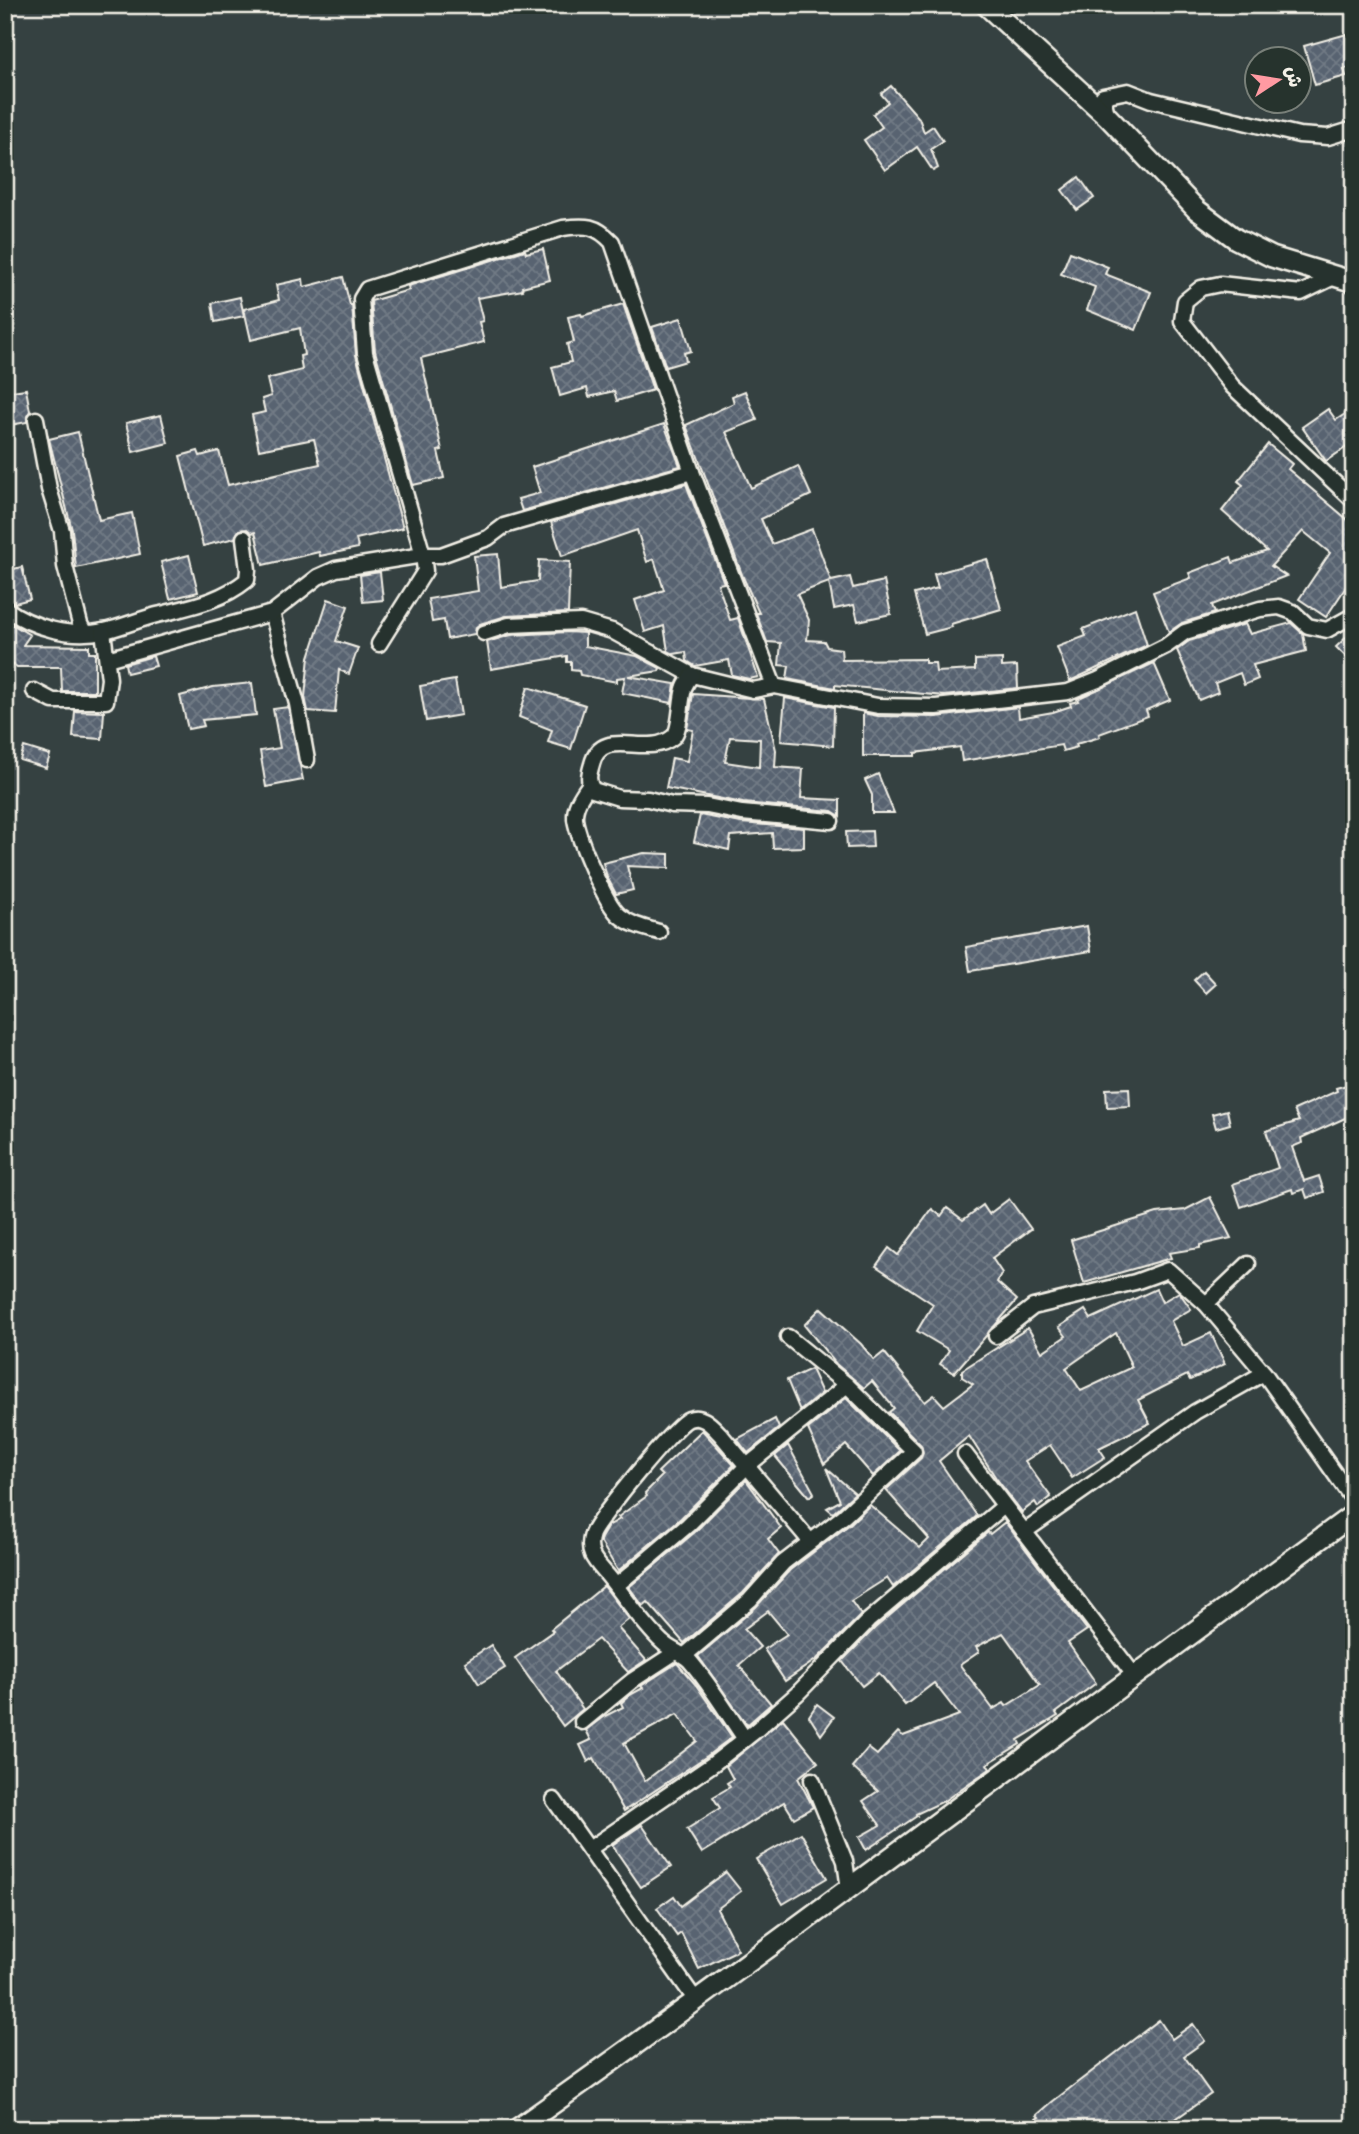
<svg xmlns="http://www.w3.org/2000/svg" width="1359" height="2134" font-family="Caveat,'Playpen Sans Arabic',sans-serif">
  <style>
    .building { fill: url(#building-cross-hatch); stroke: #f4f1e8; stroke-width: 2; fill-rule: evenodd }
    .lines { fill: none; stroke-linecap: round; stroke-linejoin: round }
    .minor-casing { stroke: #f4f1e8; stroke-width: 19 }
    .tertiary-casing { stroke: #f4f1e8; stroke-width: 24 }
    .minor { stroke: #26332d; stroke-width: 14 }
    .tertiary { stroke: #26332d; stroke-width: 19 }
  </style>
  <defs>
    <pattern id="building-cross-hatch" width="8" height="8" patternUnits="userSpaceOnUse" patternTransform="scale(1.75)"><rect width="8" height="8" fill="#586371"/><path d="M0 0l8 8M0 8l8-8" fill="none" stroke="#717a85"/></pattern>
  </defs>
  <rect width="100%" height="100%" fill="#354141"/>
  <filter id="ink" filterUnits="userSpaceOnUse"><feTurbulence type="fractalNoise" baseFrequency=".0143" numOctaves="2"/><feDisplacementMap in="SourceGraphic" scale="14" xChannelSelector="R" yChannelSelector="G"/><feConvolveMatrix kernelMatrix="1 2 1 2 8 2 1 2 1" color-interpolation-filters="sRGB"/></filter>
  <g filter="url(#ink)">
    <g class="building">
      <path d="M1354,32V66L1344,69L1346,76L1315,85L1304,46Z"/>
      <path d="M891,86L919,118L924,132L933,126L943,141L931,149L938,168L933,171L917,147L885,170L864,140L882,127L873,114L888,102L881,94Z"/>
      <path d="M1079,177L1094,198L1077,210L1062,190Z"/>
      <path d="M543,249L550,280L522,287L523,290L477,298L483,321L479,322L484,342L421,358L442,450L438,451L444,478L413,485L375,351L371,301L409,290L408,286L525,250L526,253Z"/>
      <path d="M1070,252L1108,267L1105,274L1151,292L1136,330L1087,310L1095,287L1061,274Z"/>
      <path d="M343,277L350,305H352L356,355L403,528L356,539L358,548L320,556L319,552L263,565L255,532L252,533L247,529L239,530L235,538L203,546L180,456L198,451L200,456L219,451L228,485L320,464L314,439L259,450L252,415L265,412L262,399L271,396L267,379L302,370L300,356L304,355L300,328L251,340L244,309L279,300L276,285L303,279L304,287Z"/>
      <path d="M240,297L244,316L215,322L212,303Z"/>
      <path d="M623,304L653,390L617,401L614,391L589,397L587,388L560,396L552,367L571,362L567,344L574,342L568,317L581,314L582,316Z"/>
      <path d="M681,318L691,351L684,353L686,361L666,367L652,327Z"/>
      <path d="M26,389L30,411L27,416V422L5,426V392Z"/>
      <path d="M745,391L757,420L726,432L751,488L798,466L811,495L761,519L772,544L812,529L831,581L850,577L853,588L884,581L891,614L858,621L854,605L834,609L829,582L797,594L809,620L807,640L824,641L827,647L841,649L842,660L925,659V663H935L936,672L975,670V660L1002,659V667L1017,666L1018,688L944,696L835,685V688L787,679L789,666L779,665L781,643L767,642L756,613H759L743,577L686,425L734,403L732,396Z"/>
      <path d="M1354,408V442L1326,461L1302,427L1328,409L1336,420Z"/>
      <path d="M161,415L168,443L133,452L126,423Z"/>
      <path d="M664,424L680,466L522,511L518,499L540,493L532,467Z"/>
      <path d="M78,432L99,520L132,513L140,554L76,568L72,530L49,439Z"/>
      <path d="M1268,444L1292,464L1288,469L1354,525V564L1346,573L1352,578L1326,617L1299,599L1330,553L1303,531L1271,566L1286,576L1212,605L1215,613L1182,623L1169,632L1153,592L1191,578L1189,573L1231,557L1233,563L1267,551L1222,511L1243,485L1238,481Z"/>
      <path d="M686,484L724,583L718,584L730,620L738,618L758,677L749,679L732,675L729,660L695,666L687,661L686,652L674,654L668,651L664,626L645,632L635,600L664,590L654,559L647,562L637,530L562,556L551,522Z"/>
      <path d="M498,554L501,587L538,581L539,560L570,562L568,613L506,616L480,624L476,627L475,634L447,639L444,620L432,622L428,599L478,591L474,556Z"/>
      <path d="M189,555L198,592L170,599L161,562Z"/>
      <path d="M987,559L1001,609L951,624L952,627L925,634L914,594L938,588L934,574Z"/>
      <path d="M22,567L30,599L15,603L12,601L5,571Z"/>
      <path d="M380,572L383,600L363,602L360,575Z"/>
      <path d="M328,599L348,606L336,641L358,648L349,674L339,670L335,713L308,711L305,697L309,657Z"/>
      <path d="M1135,608L1147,645L1070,681L1057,647L1086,636L1083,629Z"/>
      <path d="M5,620L30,635L23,645L89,646V653H95V691H62L61,667H17L5,659Z"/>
      <path d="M1291,623L1303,634L1306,651L1253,665L1258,679L1244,685L1240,673L1215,683L1218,692L1199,700L1177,650L1189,641L1245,624L1250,634Z"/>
      <path d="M1354,630V665L1336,647Z"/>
      <path d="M567,632L585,633V646L637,656L660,668L659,671L628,676L675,684L672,703L622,693L625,677L617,678V682L580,675L579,671L571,670V662H567V656L491,669L487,642L511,635Z"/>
      <path d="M153,656L156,666L127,673L125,664Z"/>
      <path d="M1154,663L1170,700L1146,710L1148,716L1099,734L1100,737L1076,744L1077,747L1063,751L1061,745L962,761L960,747L915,753V756H863V713L878,716L936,717L1018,707L1019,718L1053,712L1071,706L1070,703L1078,701L1077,699Z"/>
      <path d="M455,680L461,715L426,721L420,686Z"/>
      <path d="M252,683L256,715L202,720L204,726L188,729L180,696L213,687Z"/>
      <path d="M528,687L585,705L571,749L548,742L552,730L519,717Z"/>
      <path d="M693,694L764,699L776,750L775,767L803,769L801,798L840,800V816L832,811L743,803L666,788L672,758L687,761L693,730L687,729ZM730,737L760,739L759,767L725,762Z"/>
      <path d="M785,698L834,707L833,746L781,741Z"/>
      <path d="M288,707L303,780L266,787L260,751L280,748L273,709Z"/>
      <path d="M75,711L104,712L102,739L73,737Z"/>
      <path d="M24,747L50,755L46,768L20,760Z"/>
      <path d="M878,774L894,813H872V795L865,780Z"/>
      <path d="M700,815L741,823L804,828V847L773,848L772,833L731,836L729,850L694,842Z"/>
      <path d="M872,831L873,847L847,848L846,832Z"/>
      <path d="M644,853L669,854V868L627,866L633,890L616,894L607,877L603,863Z"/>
      <path d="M1087,926L1091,951L970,971L966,947Z"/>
      <path d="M1204,971L1216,984L1206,993L1194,980Z"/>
      <path d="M1354,1083V1114L1301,1138L1302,1143L1292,1147L1304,1181L1319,1176L1324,1192L1307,1198L1304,1189L1293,1193L1292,1189L1241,1207L1233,1184L1278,1168L1266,1131L1299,1121L1294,1110L1337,1091L1336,1088Z"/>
      <path d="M1129,1088L1130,1106L1107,1107L1106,1089Z"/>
      <path d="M1227,1110L1230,1124L1216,1128L1212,1114Z"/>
      <path d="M1210,1197L1231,1238L1200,1245V1248L1169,1253L1171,1258L1084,1283L1071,1240L1157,1213L1185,1210Z"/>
      <path d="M1009,1199L1031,1229L992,1258L1002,1273L997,1282L1017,1300L954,1373L940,1364L949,1350L917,1331L933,1304L876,1266L889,1248L898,1255L932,1209L941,1216L947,1208L963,1220L983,1205L989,1214Z"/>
      <path d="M1156,1289L1162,1302L1179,1292L1191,1309L1171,1321L1183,1346L1211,1333L1225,1364L1190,1380L1187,1375L1138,1400L1150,1423L1099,1448L1105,1457L1072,1478L1050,1445L1025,1461L1051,1497L1038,1507L1035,1502L1022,1512L996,1478L969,1436L939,1461L977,1516L893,1587L887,1578L851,1601L861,1615L817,1659L785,1681L764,1649L787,1634L768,1611L744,1629L760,1647L739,1665L771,1704L747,1725L698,1656L756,1607L790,1570L850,1524L870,1505L920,1548L929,1539L886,1490L921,1458L923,1453L921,1445L889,1412L894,1408L872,1381L864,1388L836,1364L804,1325L821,1308L861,1344L874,1360L884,1352L925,1402L934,1395L944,1406L973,1384L962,1377V1370L1028,1328L1042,1352L1066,1336L1059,1327L1085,1310L1091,1319ZM1116,1333L1132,1367L1081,1391L1066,1368Z"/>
      <path d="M811,1369L822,1393L800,1411L787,1380Z"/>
      <path d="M846,1398L900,1451L873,1476L846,1445L824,1464L808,1429Z"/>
      <path d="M775,1419L779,1428L748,1453L737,1439Z"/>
      <path d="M702,1430L734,1465L681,1518L618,1571L600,1541L601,1538L608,1526L620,1519L618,1517L647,1496L645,1493L662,1476L658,1472Z"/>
      <path d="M788,1445L814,1493L809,1497L775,1456Z"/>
      <path d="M826,1468L855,1493L833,1513L827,1508L840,1501Z"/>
      <path d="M746,1480L781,1528L768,1539L779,1554L743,1593L684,1643L648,1602L643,1606L629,1587L695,1532Z"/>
      <path d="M1005,1522L1087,1630L1068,1643L1096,1683L1056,1713L1058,1716L1018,1740L1020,1744L987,1764L990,1769L972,1781L944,1801L916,1814L917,1816L866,1850L859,1837L880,1825L863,1801L878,1791L852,1767L868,1748L877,1755L898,1732L903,1736L959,1715L934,1683L905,1705L879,1673L862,1686L842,1661L875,1628L988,1532L990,1534ZM1003,1633L1040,1685L1006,1706L1004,1703L993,1709L960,1665L979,1652L976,1647Z"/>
      <path d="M604,1586L629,1619L618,1628L646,1660L628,1672L598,1639L556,1671L583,1709L563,1726L515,1658L553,1631L551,1629Z"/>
      <path d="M491,1645L505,1668L479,1684L465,1662Z"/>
      <path d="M677,1663L696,1685L732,1737L707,1756L624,1811L594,1758L588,1762L580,1745L591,1740L586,1730L603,1717L623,1707L621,1703L630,1695L643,1688L641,1686ZM677,1714L697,1741L645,1781L624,1743Z"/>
      <path d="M817,1704L834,1717L821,1735L809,1716Z"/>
      <path d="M783,1719L818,1762L798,1778L813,1807L794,1818L784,1802L702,1853L687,1829L720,1808L713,1797L730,1787L727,1783L733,1779L726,1766Z"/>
      <path d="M642,1825L671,1867L641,1887L612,1845Z"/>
      <path d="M801,1833L827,1878L783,1904L756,1859Z"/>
      <path d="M726,1872L741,1891L717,1909L738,1950L699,1969L681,1933L677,1936L657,1908L674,1896L681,1906Z"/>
      <path d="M1159,2020L1172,2039L1193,2024L1205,2041L1184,2056L1211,2094L1170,2123L1175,2129H1022L1039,2117L1037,2115L1052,2102Z"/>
    </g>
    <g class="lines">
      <g class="minor-casing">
        <g id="minor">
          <path d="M1107,115L1103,96L1128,91L1151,100L1299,135L1328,137L1354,129"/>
          <path d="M1334,277L1301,293L1220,284L1201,288L1185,301L1182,321L1232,386L1354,501"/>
          <path d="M36,419L49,489L62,531L65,566L80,624L84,632"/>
          <path d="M5,608C32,628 71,638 104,631C123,627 142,618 161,614C193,606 221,601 247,580L248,570L244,538"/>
          <path d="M272,613L297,704L307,760"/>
          <path d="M484,633L509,625L581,622L612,631L692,675L753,690L774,686L878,706L936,707L1068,692L1098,680L1166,646L1185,632L1260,609L1279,607L1293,612L1308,626L1327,630L1354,615"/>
          <path d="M379,644L425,571L423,555L365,353L361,299L367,289L563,228C586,225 596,225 612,242L692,472L774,686"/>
          <path d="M107,659L272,613L318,577L336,569L423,555H441L488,538L504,526L692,472"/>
          <path d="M692,675C689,679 685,684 684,689C680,701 681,730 673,737C646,759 602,725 592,764C589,774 587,781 593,790L619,798L648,799L672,805L707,806L742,813L831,821"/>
          <path d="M34,691L53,701H106L109,679L103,631"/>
          <path d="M589,785C582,795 574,806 575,819C578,838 605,904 620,916C631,925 645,928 659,932"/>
          <path d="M1206,1304L1248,1264"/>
          <path d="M996,1336L1033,1307L1135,1282L1168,1270L1206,1304L1264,1373L1354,1501"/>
          <path d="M965,1454L1134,1675"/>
          <path d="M1024,1532L1195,1412L1264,1373"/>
          <path d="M616,1586L688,1525L747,1466L847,1385"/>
          <path d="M684,1656L750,1600L783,1563L844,1516L914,1451L847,1385L788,1337"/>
          <path d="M582,1722L633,1680L676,1652"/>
          <path d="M745,1739C727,1713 710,1684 689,1660C682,1653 670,1650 662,1642C642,1623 626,1598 608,1576C603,1570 595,1562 592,1555C589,1548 590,1540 592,1534C599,1518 675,1424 689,1419C703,1414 712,1426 720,1434L810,1541"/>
          <path d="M812,1780L845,1861L849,1889"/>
          <path d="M554,1800L697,2002"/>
          <path d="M589,1849L713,1764L754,1732L797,1694L868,1621L1004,1506"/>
        </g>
      </g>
      <g class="tertiary-casing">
        <g id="tertiary">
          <path d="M986,5L1107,116L1197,210L1236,239L1272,257L1354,282"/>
          <path d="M517,2129C800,1929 1075,1718 1354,1514"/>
        </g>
      </g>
      <use href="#minor" class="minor"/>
      <use href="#tertiary" class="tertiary"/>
    </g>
  </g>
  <rect width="1359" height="2134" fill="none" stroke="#26332d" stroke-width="28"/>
  <rect x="14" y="14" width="1331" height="2106" fill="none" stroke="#f4f1e8" stroke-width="2.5" filter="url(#ink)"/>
  <g transform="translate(1278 80) rotate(78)"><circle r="33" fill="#26332d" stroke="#787f78" stroke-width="2"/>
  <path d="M0-5L12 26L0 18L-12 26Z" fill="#ff9aa2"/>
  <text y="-10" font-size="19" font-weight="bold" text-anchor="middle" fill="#f4f1e8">ش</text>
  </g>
</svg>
